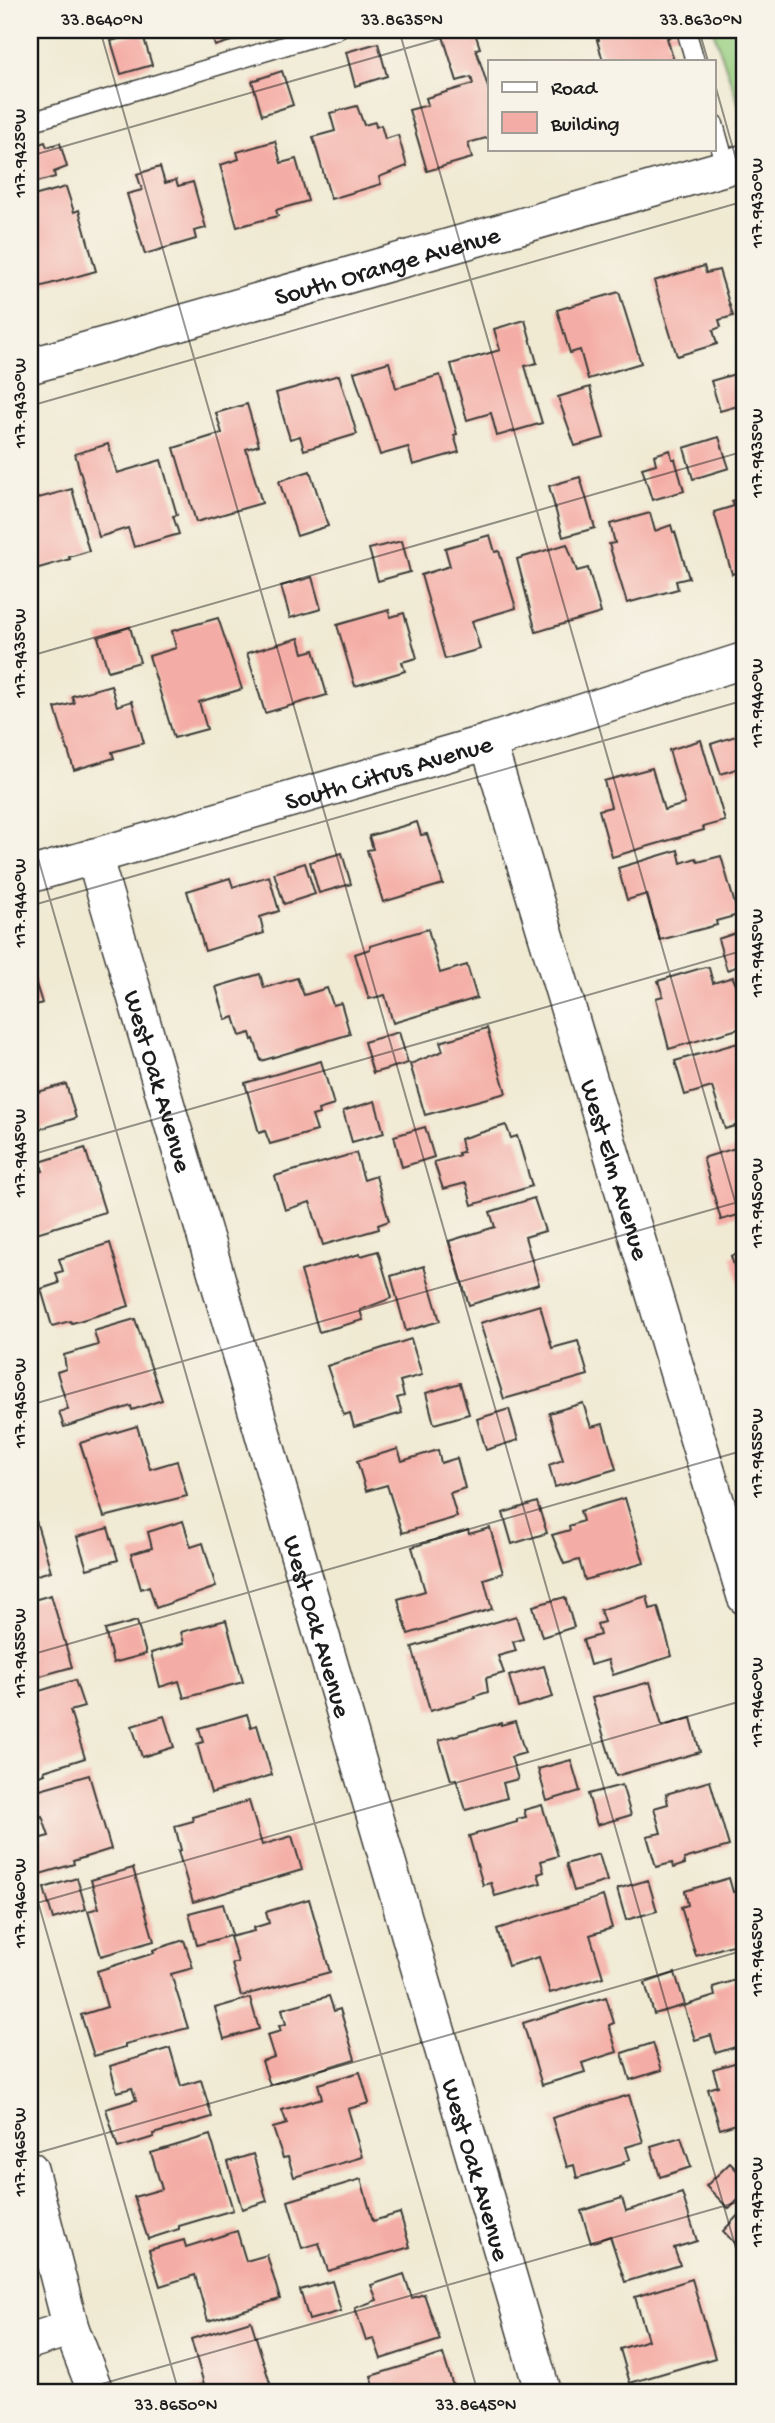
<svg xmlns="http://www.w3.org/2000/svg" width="775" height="2423" font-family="'Gochi Hand',sans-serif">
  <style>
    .green { fill: #96cd7f; stroke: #59744e; stroke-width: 2 }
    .building { fill: #f4ada6 }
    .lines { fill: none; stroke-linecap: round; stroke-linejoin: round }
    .service-casing { stroke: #3c3b37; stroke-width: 21 }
    .minor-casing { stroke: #3c3b37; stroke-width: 38 }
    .service { stroke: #fff; stroke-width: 18 }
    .minor { stroke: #fff; stroke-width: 35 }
    .ticks { fill: none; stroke: #1c1c1c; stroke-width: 2; stroke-opacity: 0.45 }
    .labels { text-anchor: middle; stroke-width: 5; stroke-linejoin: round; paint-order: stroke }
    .street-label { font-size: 26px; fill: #1c1c1c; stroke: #f7f3e8 }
    .neatline { fill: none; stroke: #1c1c1c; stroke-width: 2.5 }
    .ticks-label { font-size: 18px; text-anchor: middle; fill: #1c1c1c }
  </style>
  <rect width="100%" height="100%" fill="#f7f3e8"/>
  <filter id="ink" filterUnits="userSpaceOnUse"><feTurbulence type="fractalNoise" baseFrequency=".0143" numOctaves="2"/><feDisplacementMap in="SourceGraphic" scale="14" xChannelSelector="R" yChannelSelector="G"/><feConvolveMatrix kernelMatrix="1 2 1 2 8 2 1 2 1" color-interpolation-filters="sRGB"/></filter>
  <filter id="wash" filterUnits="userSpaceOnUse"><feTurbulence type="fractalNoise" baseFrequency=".00686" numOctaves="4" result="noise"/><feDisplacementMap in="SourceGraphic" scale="28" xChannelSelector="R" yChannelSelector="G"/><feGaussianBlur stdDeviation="1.57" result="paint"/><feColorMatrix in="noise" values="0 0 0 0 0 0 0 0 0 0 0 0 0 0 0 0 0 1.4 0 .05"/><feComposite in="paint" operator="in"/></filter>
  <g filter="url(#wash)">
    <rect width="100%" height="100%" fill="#f0ead3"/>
    <path class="green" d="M713,30H745V122Z"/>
    <g id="blocks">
      <g class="building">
        <path d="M210,30H242L244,37L215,46Z"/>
        <path d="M441,30H474L480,48L476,49L490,94V137L468,143L472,158L427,171L409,110L428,105L426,98L473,84L471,77L457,81Z"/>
        <path d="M596,30H679L680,34L667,38L674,61H603L597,40H599Z"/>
        <path d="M142,32L152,65L121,74L111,41Z"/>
        <path d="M378,43L387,76L355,86L346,52Z"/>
        <path d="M282,71L293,105L262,115L252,81Z"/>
        <path d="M357,106L364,125L375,122L376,127L381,125L385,139L398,135L407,166L379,177L381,184L331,199L313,137L335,131L330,113Z"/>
        <path d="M275,141L281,163L296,159L308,201L276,210L278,216L237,227L220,165L239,159L237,152Z"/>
        <path d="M45,142L47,147L60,143L67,167L54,172L55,177L30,184V147Z"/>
        <path d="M160,167L165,183L176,180L178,186L193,182L206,228L194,231L196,239L145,254L127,194L142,190L137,174Z"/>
        <path d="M66,187L74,212L79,210L96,271L32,289L30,282V224L37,222L30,197Z"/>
        <path d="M704,266L706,273L719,270L733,316L719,320L721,327L713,330L717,344L677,356L654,281Z"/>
        <path d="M619,292L641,363L588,379L580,350L570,353L557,310Z"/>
        <path d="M525,320L537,363L525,366L542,423L497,436L491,413L467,420L451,364L500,350L494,329Z"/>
        <path d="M389,362L396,388L440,375L457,434L454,435L459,452L413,465L408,447L380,455L354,372Z"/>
        <path d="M742,372L745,383V404L720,411L711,381Z"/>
        <path d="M339,375L357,434L304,450L300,436L290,439L276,393Z"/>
        <path d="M590,387L604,438L575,446L558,397Z"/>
        <path d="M247,404L259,445L246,449L262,503L196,522L174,448L222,433L216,413Z"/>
        <path d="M719,437L729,468L693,479L684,448Z"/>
        <path d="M108,444L117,473L161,460L177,515L173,516L179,534L134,547L128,528L99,537L75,454Z"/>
        <path d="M670,450L672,459H675L684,491L652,500L642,468L656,464L654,455Z"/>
        <path d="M310,471L328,526L297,536L279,481Z"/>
        <path d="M580,477L595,528L563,537L549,486Z"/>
        <path d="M72,489L89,551L69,557L70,559L32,570L30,561L31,500Z"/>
        <path d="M745,497V570L732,574L714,512L734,506L732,501Z"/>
        <path d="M650,513L655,531L671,525L673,532H675L689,578L676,581L678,589L627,603L609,544L615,543L610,524Z"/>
        <path d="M490,535L495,552L499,551L516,608L472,621L480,649L445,659L421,575L450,566L445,548Z"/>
        <path d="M402,541L410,572L378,581L369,549Z"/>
        <path d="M567,544L577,571L588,568L601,613L536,632L517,559Z"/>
        <path d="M312,577L321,609L290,618L281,586Z"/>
        <path d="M389,610L390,617L404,613L417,658L402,662L405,671L355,686L337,625Z"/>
        <path d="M218,618L242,689L199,702L207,729L174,738L149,656L176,648L172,631Z"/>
        <path d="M130,627L140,662L108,671L98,637Z"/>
        <path d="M299,638L303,653L314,650L327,695L265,713L247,653Z"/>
        <path d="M111,685L117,706L132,701L144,743L112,752L114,758L74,770L55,708L74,703L72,696Z"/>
        <path d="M742,734V737L745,736V766L721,774L711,744Z"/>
        <path d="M701,740L725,821L703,827L704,830L612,857L599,810L611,807L604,781L652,768L664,810L685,804L669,750Z"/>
        <path d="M417,822L421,835L427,834L443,884L383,902L367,850L373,849L369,836Z"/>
        <path d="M678,850L681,863L696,858L698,862L721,856L738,915L716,921L717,925L660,940L647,894L627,900L618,868Z"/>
        <path d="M342,853L351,884L319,893L310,862Z"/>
        <path d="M305,863L315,894L284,904L274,873Z"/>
        <path d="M269,876L279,911L260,917L264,933L205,951L187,891L230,878L233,887Z"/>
        <path d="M428,929L440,973L467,965L477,998L393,1023L385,995L369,999L355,954L370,949V946Z"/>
        <path d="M745,930V964L727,970L718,939Z"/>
        <path d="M30,965L42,1003L30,1007Z"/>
        <path d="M705,967L709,968L713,983L733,977L745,1019V1027L669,1049L656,998L663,996L658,981Z"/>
        <path d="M260,974L264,988L297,978L304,995L327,988L333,1005L341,1003L350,1034L261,1061L254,1039L252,1040L250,1033L240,1036L234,1017L226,1020L216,987Z"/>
        <path d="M487,1028L506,1093L425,1115L410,1064L443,1051L440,1042Z"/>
        <path d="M399,1032L408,1063L373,1073L364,1042Z"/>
        <path d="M745,1041V1123L725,1129L712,1087L685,1095L675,1061Z"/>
        <path d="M321,1061L334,1105L318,1110L319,1114L312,1116L317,1131L270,1144L265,1131L259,1133L245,1083Z"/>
        <path d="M30,1067L38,1092L66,1084L76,1118L30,1132Z"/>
        <path d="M375,1101L384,1133L352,1142L343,1111Z"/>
        <path d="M506,1125L511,1138L517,1136L532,1186L472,1205L466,1183L443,1189L434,1162L459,1155L458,1153L463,1152L460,1139Z"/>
        <path d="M425,1127L434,1157L402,1167L394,1136Z"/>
        <path d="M745,1145V1213L721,1220L703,1158Z"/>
        <path d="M85,1148L105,1212L30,1235V1175L43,1171L40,1162Z"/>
        <path d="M356,1153L364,1180L376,1176L389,1221L378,1225L379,1229L323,1245L310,1202L285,1210L275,1176Z"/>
        <path d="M534,1198L545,1231L525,1237L539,1284L469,1305L449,1241L495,1227L490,1212Z"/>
        <path d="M110,1243L129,1306L72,1323L70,1321L52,1326L41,1289L59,1283L56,1273L63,1271L59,1259Z"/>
        <path d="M378,1251L392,1298L360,1310L363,1320L319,1332L301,1271L360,1254L361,1256Z"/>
        <path d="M745,1252V1302L731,1256Z"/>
        <path d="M424,1266L440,1321L406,1331L391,1276Z"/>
        <path d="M540,1305L552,1348L578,1341L588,1375L504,1399L480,1323Z"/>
        <path d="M135,1319L162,1400L132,1410L131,1406L64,1427L59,1412L68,1409L57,1372L66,1369L64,1355L98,1345L94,1331Z"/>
        <path d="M411,1339L422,1375L400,1381L404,1396L397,1398L402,1413L354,1427L350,1413L344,1415L327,1366Z"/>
        <path d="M460,1383L469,1414L434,1424L426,1393Z"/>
        <path d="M583,1403L591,1427L603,1424L616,1469L555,1487L549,1465L563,1460L549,1413Z"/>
        <path d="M509,1409L518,1440L486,1450L477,1419Z"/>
        <path d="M137,1426L150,1469L177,1461L187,1496L104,1517L80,1443Z"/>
        <path d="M398,1449L402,1461L438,1450L441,1463L457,1458L465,1488L450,1493L457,1517L402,1533L387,1485L366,1491L357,1461Z"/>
        <path d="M625,1498L644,1563L585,1580L579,1560L564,1564L552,1535L570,1530L569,1526L583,1521L580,1511Z"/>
        <path d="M537,1502L547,1533L512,1544L503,1513Z"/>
        <path d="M36,1521L51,1571L30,1577V1523Z"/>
        <path d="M183,1521L191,1547L203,1543L216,1587L156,1608L149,1586L141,1589L131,1554L152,1548L148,1532Z"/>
        <path d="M108,1528L118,1560L87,1569L77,1537Z"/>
        <path d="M490,1528L503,1573L484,1579L492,1609L408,1634L398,1599L425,1591L412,1547L468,1530L469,1534Z"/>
        <path d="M51,1595L72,1667L30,1679V1601Z"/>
        <path d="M647,1596L650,1609L658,1607L672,1656L613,1675L608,1660L590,1665L583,1640L600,1635L597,1624L604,1622L600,1610Z"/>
        <path d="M565,1597L574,1627L542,1637L533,1606Z"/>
        <path d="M516,1616L523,1639L513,1642L516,1651L498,1656L504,1673L486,1678L488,1692L475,1696L476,1698L430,1711L412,1647Z"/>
        <path d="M226,1620L243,1682L184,1698L179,1681L160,1687L151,1653L184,1643L181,1632Z"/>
        <path d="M137,1621L146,1654L113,1663L105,1630Z"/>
        <path d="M544,1666L553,1697L518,1707L509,1676Z"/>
        <path d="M75,1680L84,1707L70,1711L85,1758L44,1771L45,1774L30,1779V1694Z"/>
        <path d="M650,1682L662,1726L691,1718L700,1752L616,1776L592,1698Z"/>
        <path d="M247,1714L251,1727L257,1725L272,1775L211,1793L197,1744L203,1742L199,1728Z"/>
        <path d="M164,1716L174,1747L142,1757L132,1726Z"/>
        <path d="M515,1721L525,1753L511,1757L518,1779L503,1783L507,1798L466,1810L456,1779L451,1780L439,1740L501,1723V1725Z"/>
        <path d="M571,1760L580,1791L547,1801L538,1769Z"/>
        <path d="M89,1775L111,1849L73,1861L74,1864L40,1874L30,1841L49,1836L42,1816L36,1818L30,1792Z"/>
        <path d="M710,1781L729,1846L684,1859L685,1864L673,1868L672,1863L656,1867L647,1836L661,1833L654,1808L668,1804L666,1794Z"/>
        <path d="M622,1785L631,1815L597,1825L588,1794Z"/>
        <path d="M249,1801L262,1845L292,1836L302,1870L193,1902L178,1851L181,1850L175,1826L193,1821L192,1817Z"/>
        <path d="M542,1805L558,1856L541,1861L544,1872L538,1874L541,1883L495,1896L491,1883L483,1885L469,1836L517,1822V1819L526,1817L524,1810Z"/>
        <path d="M599,1854L607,1881L574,1891L566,1864Z"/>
        <path d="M133,1868L154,1941L101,1956L88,1911L99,1908L91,1880Z"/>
        <path d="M77,1878L86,1909L53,1919L44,1888Z"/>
        <path d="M729,1878L733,1892L740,1890L745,1907V1941L696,1956L681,1907L688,1905L685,1891Z"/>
        <path d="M648,1880L657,1911L626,1920L617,1889Z"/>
        <path d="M603,1896L612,1928L590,1935L603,1977L550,1993L539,1957L508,1966L497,1929Z"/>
        <path d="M309,1899L330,1972L241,1996L232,1964L238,1962L230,1937L254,1931L253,1928L269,1923L266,1912Z"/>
        <path d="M223,1904L232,1935L197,1945L189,1913Z"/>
        <path d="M184,1940L193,1968L171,1974L188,2028L125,2044V2047L94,2056L81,2015L107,2007L97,1971L154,1953L153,1950Z"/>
        <path d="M675,1973L685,2005L654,2014L645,1983Z"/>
        <path d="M745,1977V2044L716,2053L711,2035L695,2040L684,2006L715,1996L713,1987Z"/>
        <path d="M329,1996L334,2011L340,2009L355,2059L270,2085L262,2061L274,2057L267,2035L281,2031L279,2026L286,2024L282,2009Z"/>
        <path d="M606,1997L614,2023L609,2025L617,2052L582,2063L585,2072L542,2085L523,2023Z"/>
        <path d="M250,1998L259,2029L224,2039L215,2008Z"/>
        <path d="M653,2043L662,2070L630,2080L622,2053Z"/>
        <path d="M170,2048L181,2086L201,2080L212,2117L153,2134L154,2137L118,2148L106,2109L136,2100L132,2088L117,2092L110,2066Z"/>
        <path d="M745,2060V2127L743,2122L720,2129L708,2089L718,2086L713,2069Z"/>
        <path d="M360,2072L369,2103L348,2109L362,2157L294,2177L288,2157L283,2158L273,2128L287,2124L282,2110L322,2098L318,2084Z"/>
        <path d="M629,2095L643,2142L626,2147L630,2159L623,2162L624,2164L577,2178L574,2165L567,2167L552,2118Z"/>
        <path d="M210,2135L233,2210L179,2226V2229L148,2239L134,2197L162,2189L151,2153Z"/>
        <path d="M681,2137L691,2167L660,2177L651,2146Z"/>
        <path d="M253,2154L267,2201L242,2209L228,2162Z"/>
        <path d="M730,2163L745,2179V2193L729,2209L706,2186Z"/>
        <path d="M361,2179L373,2221L400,2213L410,2247L328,2271L319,2243L302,2248L288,2201Z"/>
        <path d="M682,2193L697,2241L674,2248L680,2265L625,2282L610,2236L591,2243L581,2211L622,2198L626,2211Z"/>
        <path d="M745,2208V2250L743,2252L723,2231Z"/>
        <path d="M237,2231L246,2261L267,2255L280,2299L208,2321L195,2275L160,2286L149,2250L184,2240L186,2247Z"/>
        <path d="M404,2274L412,2298L424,2294L440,2340L381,2359L374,2339L366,2341L355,2308L377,2300L371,2285Z"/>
        <path d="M692,2279L715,2358L630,2383L620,2349L648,2340L635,2297Z"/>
        <path d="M332,2281L341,2311L309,2320L300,2290Z"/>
        <path d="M251,2321L273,2393H193L191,2388L204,2384L191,2339Z"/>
        <path d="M443,2354L455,2393H376L371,2376Z"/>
        <path d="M745,2384V2393H717Z"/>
      </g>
    </g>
  </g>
  <g filter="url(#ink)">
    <use href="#blocks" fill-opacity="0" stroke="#3c3b37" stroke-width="2"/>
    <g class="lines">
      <g class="service-casing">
        <g id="service">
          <path d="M686,30L695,61"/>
          <path d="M30,122L337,30"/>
          <path d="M714,124L726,167"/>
        </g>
      </g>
      <g class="minor-casing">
        <g id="minor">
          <path id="s1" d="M30,366L745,162"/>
          <path id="s2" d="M488,742L745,1597"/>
          <path id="s3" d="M94,856L543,2393"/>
          <path id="s4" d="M30,875L488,742L745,660"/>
          <path d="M30,2169L71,2328L96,2393"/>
          <path d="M30,2341L71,2328"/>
        </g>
      </g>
      <use href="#service" class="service"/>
      <use href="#minor" class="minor"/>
    </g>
  </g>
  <path class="ticks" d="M100,30L745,2280M399,30L745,1236M699,30L708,61M714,81L745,191M30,156L470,30M30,406L745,201M30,656L745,451M30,830L478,2393M30,906L745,700M30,1155L745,950M30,1405L745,1200M30,1655L745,1450M30,1874L179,2393M30,1905L745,1700M30,2155L745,1950M70,2393L745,2200"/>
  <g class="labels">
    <g class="street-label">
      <text dy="9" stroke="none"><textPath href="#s1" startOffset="371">South Orange Avenue</textPath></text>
      <text dy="9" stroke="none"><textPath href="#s4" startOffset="373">South Citrus Avenue</textPath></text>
      <text dy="9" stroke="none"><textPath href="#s3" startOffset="234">West Oak Avenue</textPath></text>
      <text dy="9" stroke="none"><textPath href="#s2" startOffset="446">West Elm Avenue</textPath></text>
      <text dy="9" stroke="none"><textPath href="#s3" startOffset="802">West Oak Avenue</textPath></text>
      <text dy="9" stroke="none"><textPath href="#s3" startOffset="1368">West Oak Avenue</textPath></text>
    </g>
  </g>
  <rect width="775" height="2423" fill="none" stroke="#f7f3e8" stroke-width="77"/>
  <rect x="488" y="60" width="228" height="91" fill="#f7f3e8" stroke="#9f9d96" stroke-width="2"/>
  <rect x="502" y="82" width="35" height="10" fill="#ffffff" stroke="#9f9d96" stroke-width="2"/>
  <text x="551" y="94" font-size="21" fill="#1c1c1c">Road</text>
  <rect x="502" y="112" width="35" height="21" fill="#f4ada6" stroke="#9f9d96" stroke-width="2"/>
  <text x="551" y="130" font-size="21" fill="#1c1c1c">Building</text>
  <rect x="38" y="38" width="698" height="2346" class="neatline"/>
  <g class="ticks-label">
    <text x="102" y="25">33.8640°N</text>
    <text x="402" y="25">33.8635°N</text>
    <text x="701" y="25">33.8630°N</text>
    <text transform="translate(19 153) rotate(-90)" y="6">117.9425°W</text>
    <text transform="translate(756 203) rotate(-90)" y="6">117.9430°W</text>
    <text transform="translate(19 403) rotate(-90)" y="6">117.9430°W</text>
    <text transform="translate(756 453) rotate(-90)" y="6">117.9435°W</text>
    <text transform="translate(19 653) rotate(-90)" y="6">117.9435°W</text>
    <text transform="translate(756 703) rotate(-90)" y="6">117.9440°W</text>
    <text transform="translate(19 903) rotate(-90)" y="6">117.9440°W</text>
    <text transform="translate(756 953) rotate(-90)" y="6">117.9445°W</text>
    <text transform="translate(19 1153) rotate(-90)" y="6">117.9445°W</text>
    <text transform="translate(756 1203) rotate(-90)" y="6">117.9450°W</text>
    <text transform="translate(19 1403) rotate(-90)" y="6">117.9450°W</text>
    <text transform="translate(756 1453) rotate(-90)" y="6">117.9455°W</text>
    <text transform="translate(19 1653) rotate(-90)" y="6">117.9455°W</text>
    <text transform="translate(756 1702) rotate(-90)" y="6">117.9460°W</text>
    <text transform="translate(19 1903) rotate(-90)" y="6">117.9460°W</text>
    <text transform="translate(756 1952) rotate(-90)" y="6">117.9465°W</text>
    <text transform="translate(19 2152) rotate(-90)" y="6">117.9465°W</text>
    <text transform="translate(756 2202) rotate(-90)" y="6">117.9470°W</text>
    <text x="176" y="2410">33.8650°N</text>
    <text x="476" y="2410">33.8645°N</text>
  </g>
</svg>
